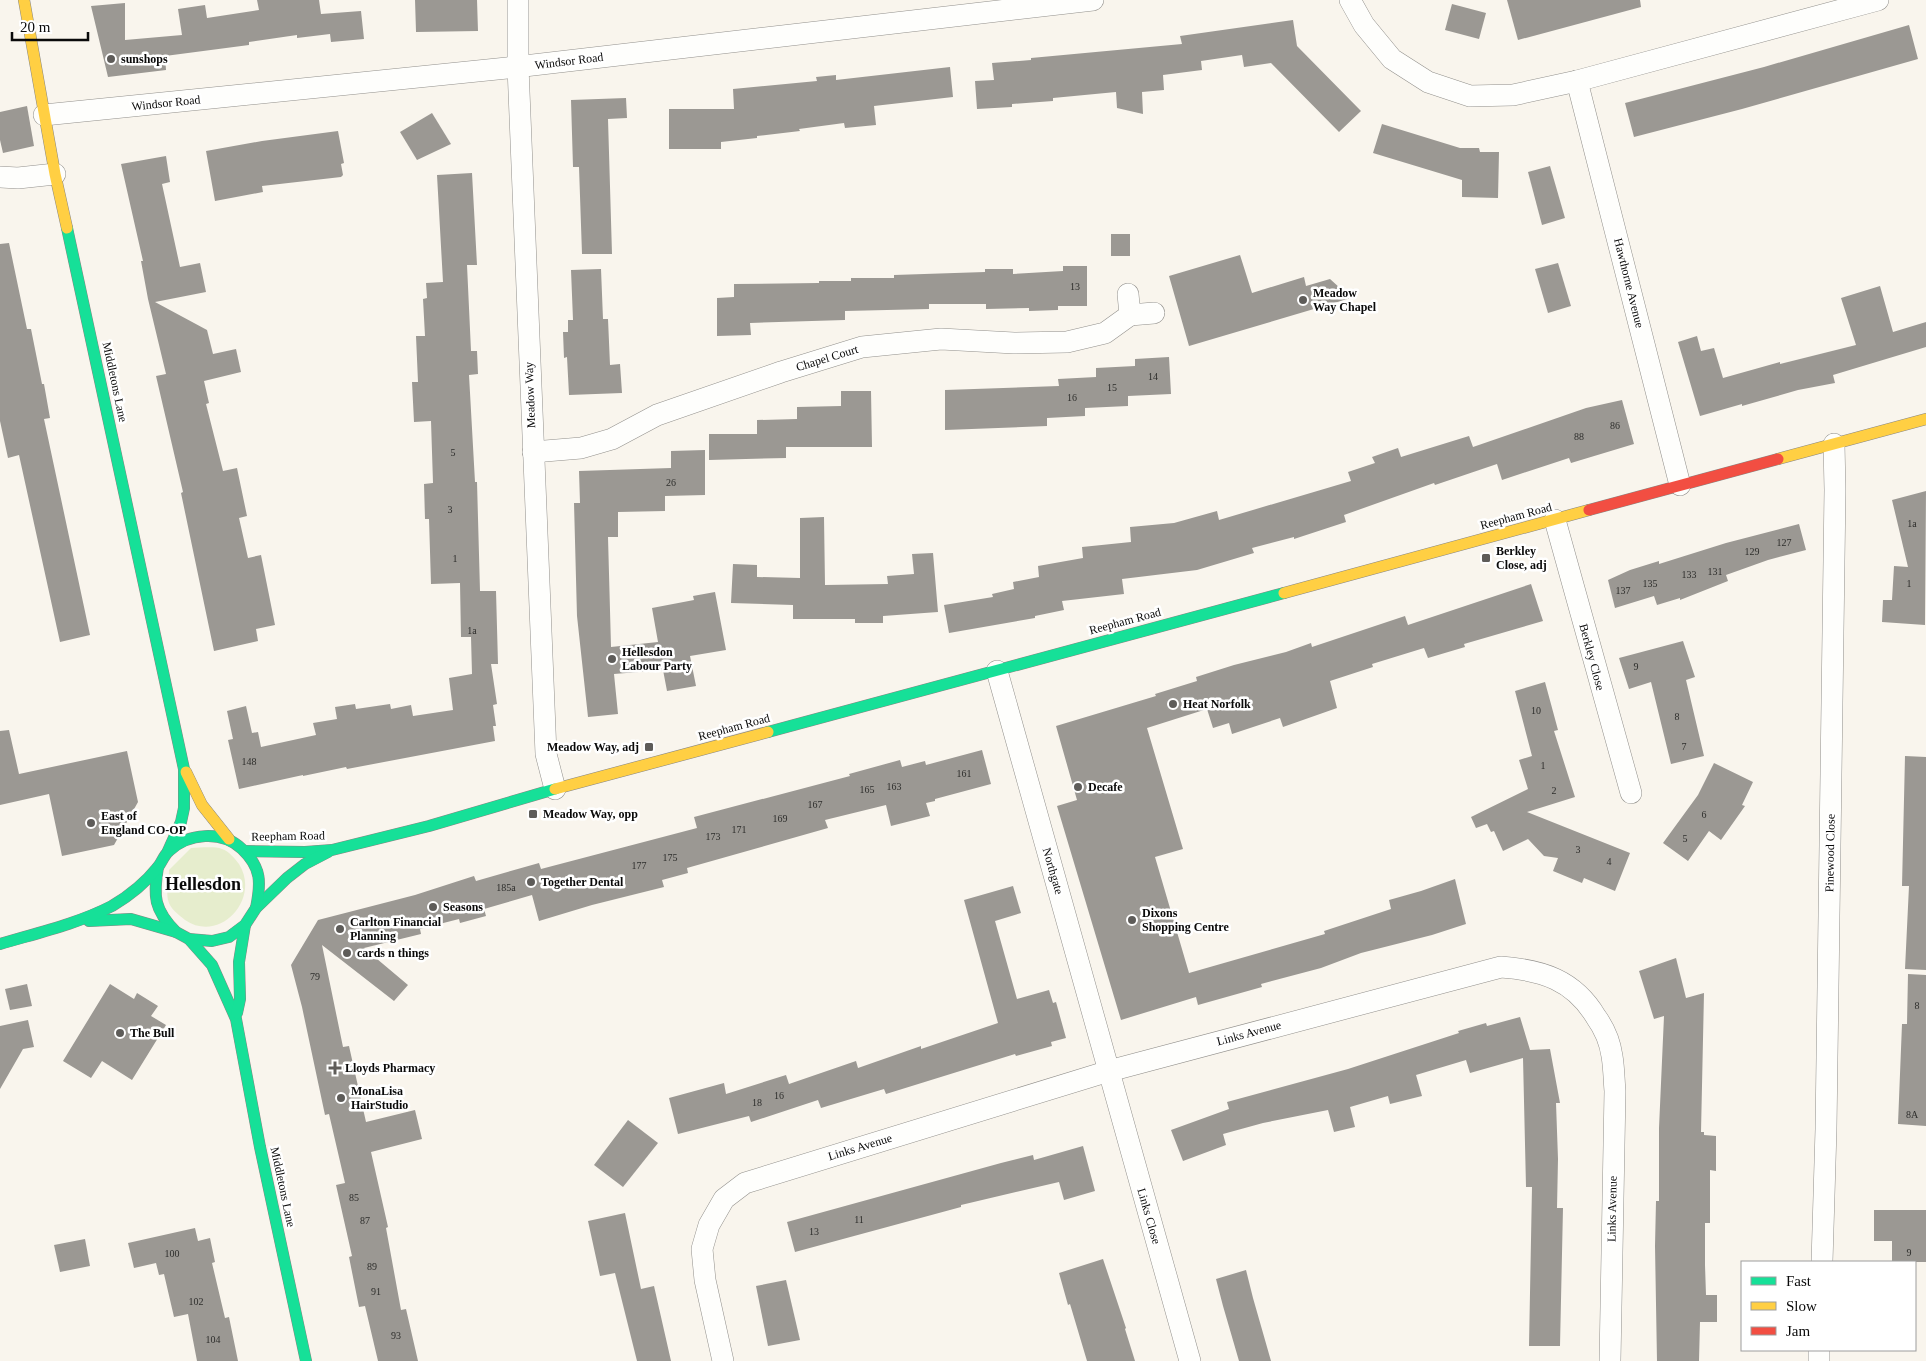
<svg xmlns="http://www.w3.org/2000/svg" width="1926" height="1361" font-family="'Times New Roman',serif">
  <style>
    .green { fill: #e6edcd }
    .building { fill: #9b9893 }
    .lines { fill: none; stroke-linecap: round; stroke-linejoin: round }
    .street-casing { stroke: #92908c; stroke-width: 22 }
    .fast-casing { stroke: #888683; stroke-width: 12 }
    .slow-casing { stroke: #888683; stroke-width: 12 }
    .jam-casing { stroke: #888683; stroke-width: 12 }
    .street { stroke: #fefefc; stroke-width: 21 }
    .fast { stroke: #16e098; stroke-width: 11 }
    .slow { stroke: #ffcf43; stroke-width: 11 }
    .jam { stroke: #f24e42; stroke-width: 11 }
    .poi-dot { fill: #5e5c59; stroke: #fff; stroke-width: 2 }
    .labels { text-anchor: middle; stroke-width: 5; stroke-linejoin: round; paint-order: stroke }
    .number-label { font-size: 10px; fill: #2e2e2c }
    .poi-label { font-size: 12px; font-weight: bold; fill: #0a0a0a; stroke: #fff; text-anchor: start }
    .street-label { font-size: 12px; fill: #0a0a0a; stroke: #fff }
    .district-label { font-size: 18px; font-weight: bold; fill: #0a0a0a; stroke: #fff }
  </style>
  <rect width="100%" height="100%" fill="#f9f5ed"/>
  <path class="green" d="M191,848C200,848 214,846 222,849C229,851 235,859 239,864C261,899 220,944 185,920C179,915 170,909 168,900C166,892 169,879 169,870Z"/>
  <g class="building">
    <path d="M257,0H319L321,14L361,11L364,39L331,42L330,34L297,38V35L249,42V45L165,56L166,70L108,77L91,6L125,3V40L182,35L178,9L205,5L207,18L259,10Z"/>
    <path d="M415,0H477L478,31L416,32Z"/>
    <path d="M1507,0H1640L1641,7L1518,40Z"/>
    <path d="M1452,4L1486,13L1479,39L1445,30Z"/>
    <path d="M1293,20L1297,46L1361,111L1339,132L1271,63L1244,67L1242,55L1201,61L1202,70L1163,75L1164,90L1142,92L1143,114L1117,108L1116,92L1053,98V101L1012,104V107L977,109L975,81L994,80L992,63L1031,60V58L1182,44L1180,36Z"/>
    <path d="M1909,25L1918,59L1742,109L1634,137L1625,103L1764,67Z"/>
    <path d="M950,67L953,97L874,106L876,125L845,128L844,123L799,129L800,131L757,136V138L721,142V149H669V109H734L733,89L817,81L816,77L836,75V80Z"/>
    <path d="M626,98L627,118L608,119L612,254H582L579,167H573L571,100Z"/>
    <path d="M27,106L34,146L3,153L0,140V112Z"/>
    <path d="M432,113L451,144L417,160L400,132Z"/>
    <path d="M1382,124L1460,148H1479L1480,152H1499L1498,198L1462,197V180L1373,153Z"/>
    <path d="M338,131L344,163L341,164L343,175L341,177L262,186L263,192L215,201L206,151L262,141Z"/>
    <path d="M166,156L170,182L162,184L180,267L200,263L206,292L155,302L207,330L213,354L236,349L241,372L204,381L209,403L206,404L223,471L237,468L247,516L239,518L248,558L261,555L275,625L256,629L258,641L214,651L181,493L183,492L156,376L166,374L148,299L141,261H143L121,164Z"/>
    <path d="M1550,166L1565,218L1542,225L1528,172Z"/>
    <path d="M472,173L477,265H467L471,351H477L478,374L469,375L475,482H477L480,591H496L498,664H491L497,704L493,705L496,726H493L495,741L347,769L346,767L303,776V775L239,789L228,740L233,739L227,711L246,706L252,733L258,732L261,747L316,735L313,723L337,719L335,707L355,704L356,709L390,704L391,709L411,705L413,716L453,710L449,678L472,674L471,637H461L460,583L431,584L429,519H425L424,484L433,483L431,421L414,422L412,382H418L416,336H425L423,299L427,298L426,283L443,282L437,175Z"/>
    <rect x="1111" y="234" width="19" height="22"/>
    <path d="M9,243L27,329H31L42,384H44L50,418L44,419L90,635L60,642L19,455L8,458L0,421V244Z"/>
    <path d="M1240,255L1252,293L1304,277L1306,286L1330,279L1351,298L1189,346L1169,276Z"/>
    <path d="M1558,263L1571,306L1548,313L1535,269Z"/>
    <path d="M1063,266H1087V306H1058V310L1029,311V308L986,309V304H929V309L845,311V320L750,323L751,335L717,336V298L734,297V284L819,283V281H851V278H894V275L985,272V269H1013V274L1063,271Z"/>
    <path d="M601,269L603,319H608L610,365L620,364L622,393L569,395L567,357L564,358L563,332H568V320H573L571,270Z"/>
    <path d="M1880,286L1893,332L1926,322V347L1833,375L1835,383L1798,390L1742,406V404L1700,416L1678,342L1697,336L1701,351L1714,348L1723,378L1780,362V364L1856,345L1841,298Z"/>
    <path d="M1169,357L1171,394L1128,396V406L1085,408V416L1047,418V426L945,430V390L1059,386L1058,379L1096,377V368L1135,366V359Z"/>
    <path d="M841,391H871L872,447H786V458L709,460V434H757V420L797,419V407L841,406Z"/>
    <path d="M1622,400L1634,444L1571,463L1569,458L1502,480L1497,464L1435,485L1434,483L1344,515L1346,522L1294,539V537L1252,548L1254,553L1197,570L1122,579L1124,594L1062,601L1064,610L1035,616V618L949,633L944,605L993,597L992,594L1014,589L1013,582L1039,577L1038,566L1083,558L1082,547L1131,542L1130,527L1174,523L1217,511L1219,520L1351,481L1348,472L1375,463L1372,457L1398,448L1401,457L1469,436L1473,447L1586,408Z"/>
    <path d="M705,450V495L665,496V511L618,512V537H608L611,647L658,642L652,608L694,600L693,596L715,592L726,650L690,656L696,686L667,691L663,670L614,674L618,714L588,717L577,616L574,503H580L579,471L671,468V451Z"/>
    <path d="M1926,491L1925,625L1882,622L1883,600H1892L1894,566L1908,567L1892,500Z"/>
    <path d="M824,517L825,585L888,584L887,576L914,574L912,554L933,553L938,612L883,616V623H855V619H793V605L731,603L733,564L757,565V577L800,578V518Z"/>
    <path d="M1799,524L1806,550L1768,560L1726,575L1728,581L1680,600V598L1657,605L1654,596L1615,608L1608,580L1630,570L1659,561V564L1726,543Z"/>
    <path d="M1531,584L1543,621L1464,644L1465,647L1428,658L1424,648L1372,664L1373,667L1330,681L1337,708L1283,727L1280,718L1232,734L1229,723L1213,728L1207,709L1147,728L1183,849L1155,857L1189,973L1325,934L1324,931L1391,909L1389,900L1421,891L1455,879L1466,924L1432,935L1361,953L1321,968L1261,984L1262,987L1198,1005L1196,997L1121,1020L1057,806L1077,800L1056,726L1156,696L1155,694L1197,681L1196,677L1234,665L1286,652L1311,643L1312,647L1405,616L1408,625Z"/>
    <path d="M1683,641L1695,677L1686,680L1704,756L1671,764L1651,682L1629,689L1619,658Z"/>
    <path d="M1545,682L1558,730L1554,731L1575,797L1527,812L1630,853L1615,891L1584,878L1582,883L1553,871L1558,858L1544,856L1528,839L1503,851L1494,831L1491,832L1487,824L1476,828L1471,817L1528,789L1519,760L1532,756L1515,691Z"/>
    <path d="M9,730L19,774L127,751L138,802L114,845L62,856L49,794L0,805V731Z"/>
    <path d="M982,750L991,784L935,799V801L926,803L930,816L891,826L886,805L825,820L828,828L687,868L688,873L662,880L664,887L592,905L539,921L532,895L484,909L486,916L460,923L459,919L420,929L421,934L364,948L408,985L394,1001L322,945L343,1047L349,1046L366,1122L415,1110L422,1139L371,1152L388,1227L386,1228L401,1310L406,1309L418,1361H378L365,1306L359,1307L349,1257L352,1256L336,1185L345,1183L329,1114L325,1115L302,1007L291,965L318,920L415,895L474,876L476,881L539,863L541,869L697,828L694,817L850,776L849,774L900,760L902,767L925,761L926,765Z"/>
    <path d="M1905,756L1926,757V970L1905,969L1909,886H1902Z"/>
    <path d="M1714,763L1753,782L1742,805L1745,806L1721,840L1709,831L1688,861L1663,843L1698,795Z"/>
    <path d="M1013,886L1021,913L995,921L1017,999L1049,990L1053,1003L1056,1002L1066,1038L1051,1042L1052,1046L1016,1056L1015,1054L886,1094L884,1089L821,1108L818,1100L751,1122L749,1116L678,1134L669,1098L724,1083L726,1094L786,1075L789,1084L856,1061L858,1068L921,1046V1049L998,1023L964,900Z"/>
    <path d="M1676,958L1686,998L1704,993L1701,1132H1704V1135L1716,1136V1171L1710,1170V1223H1705V1265L1706,1295H1717V1322H1700L1699,1361H1657L1655,1246L1656,1201H1659V1128L1664,1016L1654,1019L1639,971Z"/>
    <path d="M1908,974L1926,975V1126L1898,1124L1902,1024H1907Z"/>
    <path d="M27,984L32,1006L10,1010L5,989Z"/>
    <path d="M110,984L134,999L137,993L158,1006L151,1016L166,1025L132,1080L102,1061L91,1078L63,1061Z"/>
    <path d="M1520,1017L1530,1050L1550,1049L1560,1103H1556L1558,1159L1557,1208H1563L1560,1346H1529L1532,1187H1526L1523,1058L1470,1073L1466,1060L1416,1075L1422,1096L1390,1104L1388,1096L1350,1107L1355,1127L1334,1132L1328,1110L1263,1123L1223,1134L1226,1145L1183,1161L1171,1130L1229,1109L1227,1102L1348,1069L1459,1033L1458,1031L1486,1023L1487,1026Z"/>
    <path d="M28,1020L34,1047L23,1049L0,1089V1026Z"/>
    <path d="M628,1120L658,1143L623,1187L594,1165Z"/>
    <path d="M1083,1146L1095,1191L1064,1200L1059,1182L961,1205V1207L795,1252L787,1222L1001,1163L1033,1155L1034,1160Z"/>
    <path d="M1874,1210H1926V1262H1892V1241H1874Z"/>
    <path d="M625,1213L641,1289L654,1286L671,1361H637L615,1273L600,1276L588,1221Z"/>
    <path d="M195,1228L198,1241L210,1238L215,1262L212,1263L225,1318L229,1317L238,1361H197L188,1314L174,1317L164,1274L159,1275L156,1263L134,1268L128,1243Z"/>
    <path d="M85,1239L90,1266L60,1272L54,1245Z"/>
    <path d="M1103,1259L1126,1328L1125,1329L1135,1361H1087L1070,1304L1068,1305L1059,1273Z"/>
    <path d="M1246,1270L1253,1298L1271,1361H1239L1223,1306L1216,1279Z"/>
    <path d="M786,1280L800,1340L768,1346L756,1286Z"/>
  </g>
  <g class="lines">
    <g class="street-casing">
      <g id="street">
        <path d="M518,0V67L546,754L555,789"/>
        <path d="M1350,0L1364,25L1392,59L1428,82L1470,96L1513,95L1577,81L1878,0"/>
        <path d="M1577,81L1680,485"/>
        <path d="M44,115L507,68L1093,0"/>
        <path d="M0,177L18,178L55,174"/>
        <path d="M1130,315L1154,313"/>
        <path d="M533,452L581,448L612,439L657,415L781,372L862,347L941,339L1014,343L1067,342L1105,333L1130,315L1128,294"/>
        <path d="M1555,520L1631,793"/>
        <path d="M997,671L1190,1361"/>
        <path d="M1822,1262L1826,1129L1835,490L1834,444"/>
        <path d="M723,1361L705,1280L702,1249L709,1225L724,1199L745,1183L1109,1071L1501,967C1542,970 1574,980 1596,1017C1604,1028 1610,1042 1612,1056C1614,1068 1614,1080 1615,1091L1610,1361"/>
        <path d="M1819,1361V1350"/>
      </g>
    </g>
    <g class="fast-casing">
      <g id="fast">
        <path d="M67,228L184,769V808L181,822L168,851"/>
        <path d="M768,732L1284,593"/>
        <path d="M245,851L305,852L332,850L429,826L555,789"/>
        <path d="M158,867C153,896 154,910 176,932"/>
        <path d="M89,921L131,919L176,932L189,939L212,941L229,937L245,925L256,908L287,878L305,864L328,852"/>
        <path d="M189,939L212,965L236,1019L260,1147L306,1361"/>
        <path d="M0,944C37,933 77,924 112,906C129,896 146,882 158,867C162,862 164,855 169,851C188,833 222,830 242,849C262,868 261,883 256,908"/>
        <path d="M237,1013L240,999L239,962L245,925"/>
      </g>
    </g>
    <g class="slow-casing">
      <g id="slow">
        <path d="M24,0L55,174L67,228"/>
        <path d="M1778,459L1926,419"/>
        <path d="M1284,593L1589,510"/>
        <path d="M186,772L202,805L229,839"/>
        <path d="M555,789L768,732"/>
      </g>
    </g>
    <g class="jam-casing">
      <path id="jam" d="M1589,510L1778,459"/>
    </g>
    <use href="#street" class="street"/>
    <use href="#fast" class="fast"/>
    <use href="#slow" class="slow"/>
    <use href="#jam" class="jam"/>
  </g>
  <g class="poi-dot">
    <circle cx="111" cy="59" r="5"/>
    <circle cx="1303" cy="300" r="5"/>
    <rect x="1481" y="553" width="10" height="10" rx="2.5"/>
    <circle cx="612" cy="659" r="5"/>
    <circle cx="1173" cy="704" r="5"/>
    <rect x="644" y="742" width="10" height="10" rx="2.5"/>
    <circle cx="1078" cy="787" r="5"/>
    <rect x="528" y="809" width="10" height="10" rx="2.5"/>
    <circle cx="91" cy="823" r="5"/>
    <circle cx="531" cy="882" r="5"/>
    <circle cx="433" cy="907" r="5"/>
    <circle cx="1132" cy="920" r="5"/>
    <circle cx="340" cy="929" r="5"/>
    <circle cx="347" cy="953" r="5"/>
    <circle cx="120" cy="1033" r="5"/>
    <path d="M332.5 1060.5h5v5h5v5h-5v5h-5v-5h-5v-5h5z"/>
    <circle cx="341" cy="1098" r="5"/>
  </g>
  <g class="labels">
    <g class="number-label">
      <text x="1075" y="290">13</text>
      <text x="1153" y="380">14</text>
      <text x="1112" y="391">15</text>
      <text x="1072" y="401">16</text>
      <text x="1615" y="429">86</text>
      <text x="1579" y="440">88</text>
      <text x="453" y="456">5</text>
      <text x="671" y="486">26</text>
      <text x="450" y="513">3</text>
      <text x="1912" y="527">1a</text>
      <text x="1784" y="546">127</text>
      <text x="1752" y="555">129</text>
      <text x="455" y="562">1</text>
      <text x="1715" y="575">131</text>
      <text x="1689" y="578">133</text>
      <text x="1650" y="587">135</text>
      <text x="1909" y="587">1</text>
      <text x="1623" y="594">137</text>
      <text x="472" y="634">1a</text>
      <text x="1636" y="670">9</text>
      <text x="1536" y="714">10</text>
      <text x="1677" y="720">8</text>
      <text x="1684" y="750">7</text>
      <text x="249" y="765">148</text>
      <text x="1543" y="769">1</text>
      <text x="964" y="777">161</text>
      <text x="894" y="790">163</text>
      <text x="867" y="793">165</text>
      <text x="1554" y="794">2</text>
      <text x="815" y="808">167</text>
      <text x="1704" y="818">6</text>
      <text x="780" y="822">169</text>
      <text x="739" y="833">171</text>
      <text x="713" y="840">173</text>
      <text x="1685" y="842">5</text>
      <text x="1578" y="853">3</text>
      <text x="670" y="861">175</text>
      <text x="1609" y="865">4</text>
      <text x="639" y="869">177</text>
      <text x="506" y="891">185a</text>
      <text x="315" y="980">79</text>
      <text x="1917" y="1009">8</text>
      <text x="779" y="1099">16</text>
      <text x="757" y="1106">18</text>
      <text x="1912" y="1118">8A</text>
      <text x="354" y="1201">85</text>
      <text x="859" y="1223">11</text>
      <text x="365" y="1224">87</text>
      <text x="814" y="1235">13</text>
      <text x="1909" y="1256">9</text>
      <text x="172" y="1257">100</text>
      <text x="372" y="1270">89</text>
      <text x="376" y="1295">91</text>
      <text x="196" y="1305">102</text>
      <text x="396" y="1339">93</text>
      <text x="213" y="1343">104</text>
    </g>
    <g class="poi-label">
      <text x="121" y="63">sunshops</text>
      <text x="1313" y="297">Meadow<tspan x="1313" dy="14">Way Chapel</tspan></text>
      <text x="1496" y="555">Berkley<tspan x="1496" dy="14">Close, adj</tspan></text>
      <text x="622" y="656">Hellesdon<tspan x="622" dy="14">Labour Party</tspan></text>
      <text x="1183" y="708">Heat Norfolk</text>
      <text x="639" y="751" text-anchor="end">Meadow Way, adj</text>
      <text x="1088" y="791">Decafe</text>
      <text x="543" y="818">Meadow Way, opp</text>
      <text x="101" y="820">East of<tspan x="101" dy="14">England CO-OP</tspan></text>
      <text x="541" y="886">Together Dental</text>
      <text x="443" y="911">Seasons</text>
      <text x="1142" y="917">Dixons<tspan x="1142" dy="14">Shopping Centre</tspan></text>
      <text x="350" y="926">Carlton Financial<tspan x="350" dy="14">Planning</tspan></text>
      <text x="357" y="957">cards n things</text>
      <text x="130" y="1037">The Bull</text>
      <text x="345" y="1072">Lloyds Pharmacy</text>
      <text x="351" y="1095">MonaLisa<tspan x="351" dy="14">HairStudio</tspan></text>
    </g>
    <g class="street-label">
      <text transform="translate(569 61) rotate(-7)" y="4">Windsor Road</text>
      <text transform="translate(166 103) rotate(-6)" y="4">Windsor Road</text>
      <text transform="translate(1629 283) rotate(76)" y="4">Hawthorne Avenue</text>
      <text transform="translate(827 358) rotate(-17)" y="4">Chapel Court</text>
      <text transform="translate(115 382) rotate(78)" y="4">Middletons Lane</text>
      <text transform="translate(530 395) rotate(-92)" y="4">Meadow Way</text>
      <text transform="translate(1516 516) rotate(-15)" y="4">Reepham Road</text>
      <text transform="translate(1125 621) rotate(-15)" y="4">Reepham Road</text>
      <text transform="translate(1592 657) rotate(75)" y="4">Berkley Close</text>
      <text transform="translate(734 727) rotate(-15)" y="4">Reepham Road</text>
      <text transform="translate(288 836) rotate(-1)" y="4">Reepham Road</text>
      <text transform="translate(1830 853) rotate(-89)" y="4">Pinewood Close</text>
      <text transform="translate(1053 871) rotate(74)" y="4">Northgate</text>
      <text transform="translate(1249 1033) rotate(-15)" y="4">Links Avenue</text>
      <text transform="translate(860 1147) rotate(-17)" y="4">Links Avenue</text>
      <text transform="translate(283 1187) rotate(78)" y="4">Middletons Lane</text>
      <text transform="translate(1612 1209) rotate(-89)" y="4">Links Avenue</text>
      <text transform="translate(1149 1216) rotate(74)" y="4">Links Close</text>
    </g>
    <g class="district-label">
      <text x="203" y="890">Hellesdon</text>
    </g>
  </g>
  <rect x="1741" y="1261" width="175" height="90" fill="#ffffff" stroke="#9d9d9d"/>
  <rect x="1751" y="1277" width="25" height="8" fill="#16e098" stroke="#9d9d9d"/>
  <text x="1786" y="1286" font-size="15" fill="#0a0a0a">Fast</text>
  <rect x="1751" y="1302" width="25" height="8" fill="#ffcf43" stroke="#9d9d9d"/>
  <text x="1786" y="1311" font-size="15" fill="#0a0a0a">Slow</text>
  <rect x="1751" y="1327" width="25" height="8" fill="#f24e42" stroke="#9d9d9d"/>
  <text x="1786" y="1336" font-size="15" fill="#0a0a0a">Jam</text>
  <path d="M12 32v8h76v-8" fill="none" stroke="#0a0a0a" stroke-width="2.5"/>
  <text x="20" y="32" font-size="15" fill="#0a0a0a" stroke="#ffffff" stroke-width="4" paint-order="stroke">20 m</text>
</svg>
